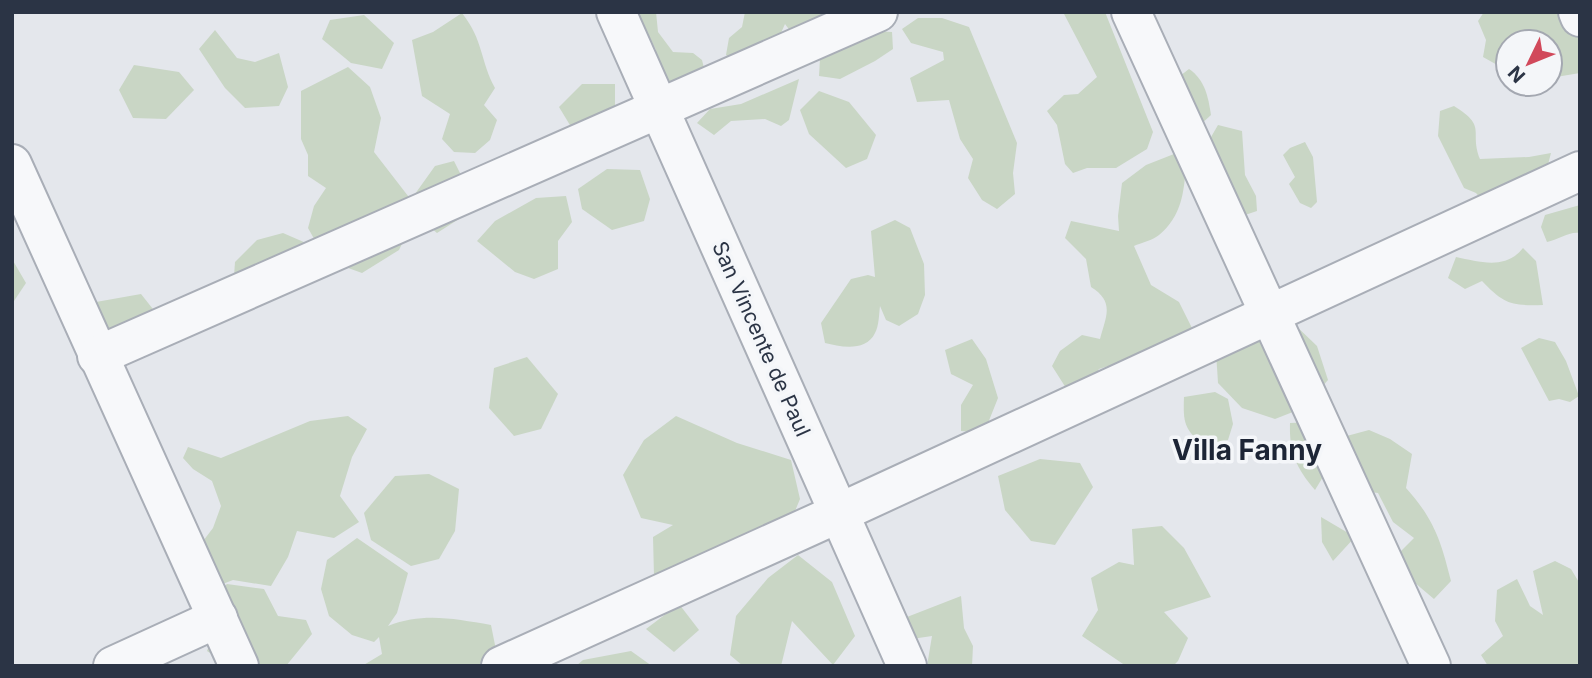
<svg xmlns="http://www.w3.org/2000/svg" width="1592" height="678" font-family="Inter,sans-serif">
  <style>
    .green { fill: #c9d6c5 }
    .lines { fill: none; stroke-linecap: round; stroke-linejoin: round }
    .minor-casing { stroke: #a9aeb7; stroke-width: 42 }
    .minor { stroke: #f7f8fa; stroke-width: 38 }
    .labels { text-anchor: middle; stroke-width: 7; stroke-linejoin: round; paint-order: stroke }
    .street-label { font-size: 21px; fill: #2b3445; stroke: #f4f6f9 }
    .district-label { font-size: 28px; font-weight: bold; fill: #1d2536; stroke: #f4f6f9 }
  </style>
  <rect width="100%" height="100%" fill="#e4e7ec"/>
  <g class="green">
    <path d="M636,12H656L658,32L673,52L693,53L702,60L708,84L663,92L652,54L656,50L648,34L635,39Z"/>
    <path d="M745,12H820L823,14L826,28L796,39L785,24L772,53L742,65L726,55L729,38L742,27Z"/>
    <path d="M1063,12H1105L1153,132L1147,149L1116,168H1087L1073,173L1065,164L1057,125L1047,111L1064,95L1078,94L1097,77Z"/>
    <path d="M1484,12H1569L1580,35V73L1550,78V42H1508V71L1483,57L1486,40L1478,21Z"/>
    <path d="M462,13C484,41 480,61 495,88L484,105L497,120L490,140L475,153L454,152L442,139L450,114L422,96L412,40L433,32Z"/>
    <path d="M364,15L394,43L382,69L351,63L322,39L330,20Z"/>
    <path d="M918,18H942L969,27L1017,143L1013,173L1015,194L997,209L982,200L968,178L973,159L960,139L949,100L917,102L910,78L944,60L943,52L911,43L902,29Z"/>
    <path d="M215,30L237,58L255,62L279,53L288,87L279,106L245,108L225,88L199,49Z"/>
    <path d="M874,31L892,32L893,49L875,61L840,79L819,76L820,59Z"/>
    <path d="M134,65L179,72L194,90L166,119L133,118L119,90Z"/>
    <path d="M348,67L370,87L381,118L374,152L415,205V194L435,166L454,161L466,185L462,217L437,233L416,215L399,250L362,273L326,260L308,228L314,206L326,188L308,176V155L301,139V91Z"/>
    <path d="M1189,69C1205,80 1208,96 1211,115L1200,125L1176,79Z"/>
    <path d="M799,79L789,120L781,126L765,119L731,121L714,135L697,123L710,109L741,104Z"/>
    <path d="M582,84H615V106L601,135H576L559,107Z"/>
    <path d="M819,91L849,102L876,135L867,159L846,168L809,134L800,110Z"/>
    <path d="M1454,106C1488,127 1469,131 1480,159L1529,157L1551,153L1545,176L1497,218L1476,193L1464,188L1438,136L1440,111Z"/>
    <path d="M1218,125L1242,131L1245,175L1256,196L1257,211L1242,216L1207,144Z"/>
    <path d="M1305,142L1313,157L1317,202L1311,208L1300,203L1289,184L1295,177L1283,155L1290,148Z"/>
    <path d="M1174,154L1186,165C1184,192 1182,216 1159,235C1153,240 1141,243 1134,246L1151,285L1179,302L1196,336L1136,369L1121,362L1099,369L1088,387L1066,388L1052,366L1060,351L1082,335L1100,339C1106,316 1115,302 1091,287L1086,259L1065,238L1071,221L1119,231L1118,216L1122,183L1146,165Z"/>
    <path d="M607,169L640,170L650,199L644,221L612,230L582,209L578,189Z"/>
    <path d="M566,196L572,222L558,241V269L534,279L515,272L477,241L495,221L536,198Z"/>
    <path d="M1580,205V233C1569,231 1558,240 1547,242L1541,227L1545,215Z"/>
    <path d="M895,220L910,228L924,264L925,295L918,314L899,326L886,320L880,306C879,314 879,326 875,333C866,352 841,347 825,343L821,323L851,279L868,275L875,277L871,231Z"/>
    <path d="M283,233L306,243L233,290L235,262L257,240Z"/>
    <path d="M1523,248L1536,261L1543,305C1511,306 1504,304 1482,281L1465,289L1448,278L1456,257C1480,262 1506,270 1523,248Z"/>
    <path d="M12,259L26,283L12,304Z"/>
    <path d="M141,294L160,318L143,346L83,326L96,302Z"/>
    <path d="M1293,323L1317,346L1328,380L1303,408L1275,419L1242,408L1218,383L1216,352Z"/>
    <path d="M1539,338L1555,342L1566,361L1579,396L1570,402L1559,399L1549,401L1521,348Z"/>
    <path d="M972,339L986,359L998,398L984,433L961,431V405L973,385L951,374L945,350Z"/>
    <path d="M527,357L558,394L541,429L514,436L489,408L494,368Z"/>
    <path d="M1215,392L1228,399L1233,424L1228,440L1204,445C1184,430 1183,422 1184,397Z"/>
    <path d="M348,416L367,429L352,457L340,496L359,522L334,538L297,531L288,557L271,586L233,580L215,587L197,549L213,528L221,506L212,481L193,469L183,458L188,447L221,458L310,421Z"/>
    <path d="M676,416L737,443L791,460L800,499L788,528L744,544L719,545L704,561L654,576L653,537L673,525L641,518L623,475L644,440Z"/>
    <path d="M1312,422L1329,467L1315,490C1296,468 1289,452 1290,423Z"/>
    <path d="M1369,430L1390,439L1412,454L1406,488C1434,519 1441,541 1451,581L1434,599L1408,577L1400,552L1414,538L1393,522L1378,493L1363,491L1343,437Z"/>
    <path d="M1040,459L1080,463L1093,487L1055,545L1031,541L1005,510L998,476Z"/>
    <path d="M429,474L459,489L455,531L439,559L411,566L371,540L364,513L395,476Z"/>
    <path d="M1321,517L1355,537L1333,561L1322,542Z"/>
    <path d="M1162,526L1184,548L1211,597L1164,612L1188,638L1178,661L1173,666H1126L1082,636L1098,610L1091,578L1119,562L1134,565L1132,529Z"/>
    <path d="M357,538L408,573L397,613L388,626C424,612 454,619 491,625L497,655L477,666H362L382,654L379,637L374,642L352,635L329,616L321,589L327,560Z"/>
    <path d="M798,555L832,582L855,636L833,665L792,621L781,666H743L730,655L736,616L768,578Z"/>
    <path d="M1555,561L1571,569L1580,584V666H1488L1481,655L1503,636L1495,621L1497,590L1517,579L1530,606L1543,615L1533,571Z"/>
    <path d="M227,584L264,589L278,616L306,620L312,634L286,666H230L207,651L217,625L213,596Z"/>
    <path d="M961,596L964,628L973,646L972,666H927L932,636L905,640L907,617Z"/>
    <path d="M679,604L699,630L674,652L646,629Z"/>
    <path d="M631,651L652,666H576L583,660Z"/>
  </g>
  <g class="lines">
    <g class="minor-casing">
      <g id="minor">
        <path d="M616,12L907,666"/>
        <path d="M1131,12L1431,666"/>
        <path d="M1578,12L1580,17"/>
        <path d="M12,164L239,666"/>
        <path d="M97,356L878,12"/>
        <path d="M113,666L218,618"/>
        <path d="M501,666L839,513L1580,171"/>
      </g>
    </g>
    <use href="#minor" class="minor"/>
  </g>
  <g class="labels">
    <g class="street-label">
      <text transform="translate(761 339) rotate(66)" y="7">San Vincente de Paul</text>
    </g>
    <g class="district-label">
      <text x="1247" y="460">Villa Fanny</text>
    </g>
  </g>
  <rect width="1592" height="678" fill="none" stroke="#2b3445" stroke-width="28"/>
  <g transform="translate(1529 63) rotate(227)"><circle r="33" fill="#f4f6f9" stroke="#a4a8b1" stroke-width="2"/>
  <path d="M0-5L12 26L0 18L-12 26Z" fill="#d1495b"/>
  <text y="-10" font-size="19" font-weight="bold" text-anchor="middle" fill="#2b3445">N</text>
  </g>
</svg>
